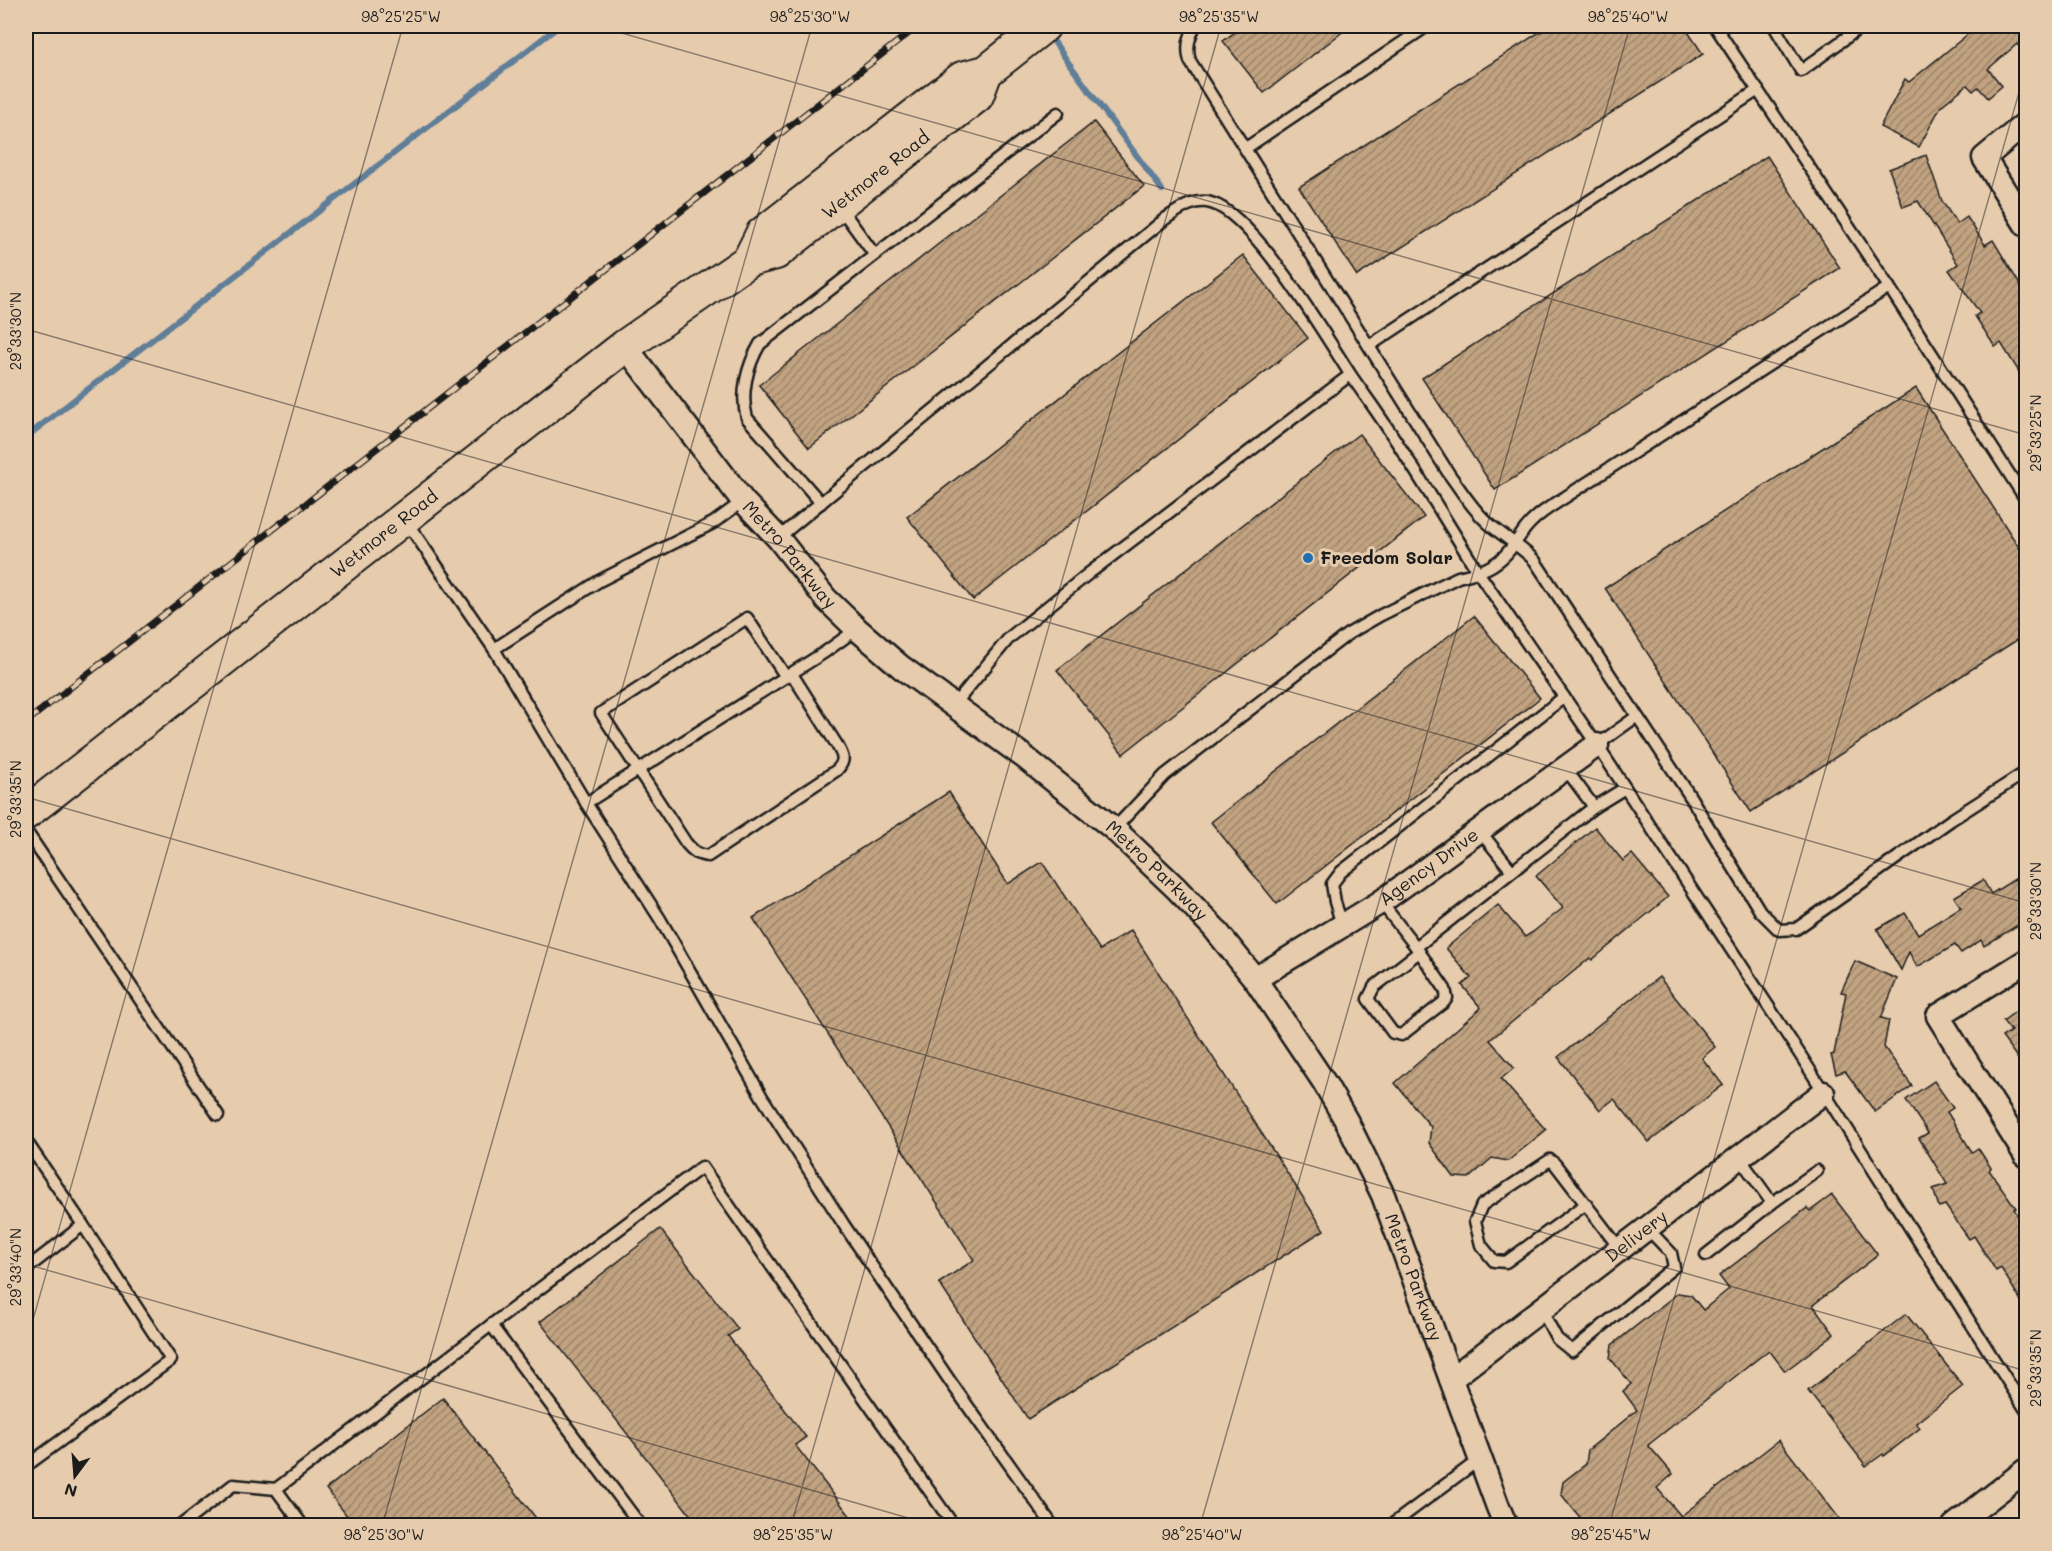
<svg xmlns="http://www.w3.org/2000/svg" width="2052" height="1551" font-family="Mali,sans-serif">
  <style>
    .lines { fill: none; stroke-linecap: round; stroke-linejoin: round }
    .stream { stroke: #607e98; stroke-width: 6 }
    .building { fill: url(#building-hatch); stroke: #1c1c1c; stroke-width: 1.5 }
    .lane-casing { stroke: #1c1c1c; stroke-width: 15 }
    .street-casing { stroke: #1c1c1c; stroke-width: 27 }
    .secondary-casing { stroke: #1c1c1c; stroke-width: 36 }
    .lane { stroke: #e6cbad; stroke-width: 10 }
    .street { stroke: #e6cbad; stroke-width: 22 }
    .secondary { stroke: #e6cbad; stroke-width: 32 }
    .rail-casing { stroke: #1c1c1c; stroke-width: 7 }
    .rail { stroke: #e6cbad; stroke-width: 4.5; stroke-dasharray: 14; stroke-linecap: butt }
    .ticks { fill: none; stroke: #1c1c1c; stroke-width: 1.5; stroke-opacity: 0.45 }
    .poi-dot { fill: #1f6fb2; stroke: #e6cbad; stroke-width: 2 }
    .labels { text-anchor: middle; stroke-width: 6; stroke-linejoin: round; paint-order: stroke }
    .street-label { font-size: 18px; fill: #1c1c1c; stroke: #e6cbad }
    .poi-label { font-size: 18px; font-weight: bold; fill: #1c1c1c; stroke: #e6cbad; text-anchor: start }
    .neatline { fill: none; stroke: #1c1c1c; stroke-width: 2 }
    .ticks-label { font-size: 15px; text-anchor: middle; fill: #1c1c1c }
  </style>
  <defs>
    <pattern id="building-hatch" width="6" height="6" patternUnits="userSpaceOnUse" patternTransform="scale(1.5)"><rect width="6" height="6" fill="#c2a381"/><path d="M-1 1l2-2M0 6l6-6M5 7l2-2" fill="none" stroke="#9d8469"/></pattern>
  </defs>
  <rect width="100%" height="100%" fill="#e6cbad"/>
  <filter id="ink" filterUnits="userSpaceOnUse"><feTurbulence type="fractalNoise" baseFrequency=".0167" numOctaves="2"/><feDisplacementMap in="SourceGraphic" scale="12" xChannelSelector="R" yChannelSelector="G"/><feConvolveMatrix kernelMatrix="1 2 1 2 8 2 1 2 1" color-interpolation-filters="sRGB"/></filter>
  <g filter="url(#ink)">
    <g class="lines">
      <g class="stream">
        <path d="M1048,33L1068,62L1162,190"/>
        <path d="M26,437L559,26"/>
      </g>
    </g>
    <g class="building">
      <path d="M1243,26H1350L1264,93L1223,41Z"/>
      <path d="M1549,26H1684L1703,54L1357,276L1299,187Z"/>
      <path d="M1978,26H2026V54L2017,44L1988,69L2002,86L1988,98L1978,87L1973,91L1967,85L1941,106L1919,147L1880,127L1905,79L1909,82Z"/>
      <path d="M1094,122L1144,186L809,448L759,385Z"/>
      <path d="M1926,155L1942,201L1957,224L1967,217L1985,245L1993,240L2026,295V383L2001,343L1995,347L1975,316L1980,313L1949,270L1958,264L1918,201L1903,207L1889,169Z"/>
      <path d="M1767,156L1840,268L1495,490L1422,378Z"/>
      <path d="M1243,255L1308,338L973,600L907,517Z"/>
      <path d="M1916,388L2026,558V634L1751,812L1605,588Z"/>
      <path d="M1359,434L1424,517L1123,754L1057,670Z"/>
      <path d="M1474,616L1540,698L1277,904L1211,822Z"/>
      <path d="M949,792L1008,884L1042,862L1100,950L1131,930L1324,1230L1028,1419L939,1283L974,1260L753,918Z"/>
      <path d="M1595,827L1623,861L1632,854L1668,897L1592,960L1590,958L1490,1040L1514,1068L1501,1079L1546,1130L1508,1161L1492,1158L1469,1178L1454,1177L1429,1143L1431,1127L1395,1083L1481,1008L1462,985L1471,978L1446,948L1498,905L1525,937L1533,932L1563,908L1536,876Z"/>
      <path d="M2026,872V920L1984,946L1981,940L1961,953L1955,945L1917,967L1909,952L1901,970L1877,929L1905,913L1918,934L1961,907L1954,897L1983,880L1991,894Z"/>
      <path d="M1855,961L1897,979L1881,1018L1889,1020L1884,1047L1912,1086L1875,1112L1845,1071L1836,1074L1831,1055L1834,1054L1846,993L1841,992Z"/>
      <path d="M1659,977L1715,1047L1702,1058L1723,1085L1649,1142L1614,1099L1600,1110L1558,1057Z"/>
      <path d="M2026,1004V1070L2002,1037L2011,1031L2003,1021Z"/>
      <path d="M1934,1081L1953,1108L1947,1112L1972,1152L1978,1148L1991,1168L1989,1170L2016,1208L2014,1209L2026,1229V1309L2001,1268L1996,1271L1974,1236L1969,1239L1945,1205L1939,1207L1933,1189L1947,1184L1919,1138L1928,1133L1906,1100Z"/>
      <path d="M1832,1195L1878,1255L1813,1305L1834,1334L1785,1371L1769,1350L1648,1445L1673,1474L1657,1488L1681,1516L1779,1440L1845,1526H1587L1561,1494L1563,1482L1586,1464L1588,1450L1637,1410L1623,1391L1631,1384L1610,1358L1612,1345L1678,1293L1691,1295L1703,1310L1729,1289L1719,1276L1807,1208L1810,1211Z"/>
      <path d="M660,1229L738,1329L728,1336L806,1437L795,1445L858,1526H699L540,1322Z"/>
      <path d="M1906,1314L1963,1386L1916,1423L1920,1428L1884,1456L1883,1454L1866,1466L1808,1391Z"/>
      <path d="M443,1398L542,1526H355L326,1489Z"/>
    </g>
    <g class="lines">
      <g class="lane-casing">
        <g id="lane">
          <path d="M1195,26C1189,38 1186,47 1190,61L1449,474C1461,490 1472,509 1487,522C1502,536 1521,546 1535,561L1688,793L1760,911L1779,930L1796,929L1951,820L2026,772"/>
          <path d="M1715,26L1889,287L2026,500"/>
          <path d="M1774,26L1801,71L1862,26"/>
          <path d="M1246,148L1427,26"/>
          <path d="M839,206L874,254"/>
          <path d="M1369,346L1758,90"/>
          <path d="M821,503L747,418C740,394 747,366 760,344L1058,113"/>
          <path d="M406,521L494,649L586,803L660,919L762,1097L844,1225L952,1384L1053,1526"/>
          <path d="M778,538L1165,219C1179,210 1194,198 1211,203C1253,214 1325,335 1350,374C1358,386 1367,398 1376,411C1412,463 1444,518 1478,572C1503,563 1511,549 1525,529C1532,520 1541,513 1550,507L1889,287"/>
          <path d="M494,649L599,581L713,523L743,501"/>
          <path d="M786,677L747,618L601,713L686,843C693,851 697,855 708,856L837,770C846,760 843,756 837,745L792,674"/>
          <path d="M954,705L1009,638L1088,574L1350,375"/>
          <path d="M1597,745L1636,717"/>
          <path d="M586,803L825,652L857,629"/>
          <path d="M1594,807L1625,788"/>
          <path d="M1114,829L1165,775L1348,634L1381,615L1458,577L1478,572L1597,745L1799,1053L2026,1410"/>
          <path d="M1479,830L1512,871"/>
          <path d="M26,831L218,1115"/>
          <path d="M1381,902L1416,947L1594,807L1565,768"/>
          <path d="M1342,925L1335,902L1332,884L1341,872L1564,697"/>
          <path d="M1416,947L1445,989L1447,998L1444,1002L1404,1033L1401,1035L1393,1033L1368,999L1374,987L1419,952"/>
          <path d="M26,1141L83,1225L26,1269"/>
          <path d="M1739,1157L1772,1203"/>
          <path d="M1586,1204L1506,1262L1494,1261L1481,1245L1475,1221L1482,1205L1550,1160L1555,1164L1620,1249"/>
          <path d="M1706,1255L1772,1203L1817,1171"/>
          <path d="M1541,1309L1557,1339L1572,1351L1674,1267L1671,1253L1647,1228"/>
          <path d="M491,1325L641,1526"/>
          <path d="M26,1466L171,1360L83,1225"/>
          <path d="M276,1489L303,1526"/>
          <path d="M180,1526L233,1485L276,1489L491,1325L702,1167L954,1526"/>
          <path d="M1390,1526L1480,1459"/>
        </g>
      </g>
      <g class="street-casing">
        <g id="street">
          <path d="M2026,123L1984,158L2026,225"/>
          <path id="s1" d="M625,346L743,501L778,538L826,599L857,629L901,667L1023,756L1114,829L1176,888L1214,928L1255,979L1324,1082L1347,1122L1383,1195L1498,1507L1506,1526"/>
          <path d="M2026,961L1938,1016L2026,1156"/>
          <path id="s2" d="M1255,979L1381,902L1597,745"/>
          <path id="s3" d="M1451,1379L1823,1093"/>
          <path d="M1954,1526L2026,1470"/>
        </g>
      </g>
      <g class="secondary-casing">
        <g id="secondary">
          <path d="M749,260L762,234L962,78L986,72L1044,26"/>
          <path id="s4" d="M26,813L625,346L749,260L776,253L977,96L986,72"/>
        </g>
      </g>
      <use href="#lane" class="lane"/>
      <use href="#street" class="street"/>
      <use href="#secondary" class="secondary"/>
      <g class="rail-casing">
        <path id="rail" d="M26,722L918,26"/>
      </g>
      <use href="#rail" class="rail"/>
    </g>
  </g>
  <path class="ticks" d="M597,26L2026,435M26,329L2026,903M26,797L2026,1371M26,1264L936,1526M26,1344L403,26M382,1526L812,26M791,1526L1221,26M1200,1526L1630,26M1609,1526L2026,68M2017,1526L2026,1493"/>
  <circle class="poi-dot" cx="1308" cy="558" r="6"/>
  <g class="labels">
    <g class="street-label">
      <text dy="6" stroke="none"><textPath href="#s4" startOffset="1065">Wetmore Road</textPath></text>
      <text dy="6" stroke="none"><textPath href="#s4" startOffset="454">Wetmore Road</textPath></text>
      <text dy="6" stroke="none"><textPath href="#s1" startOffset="266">Metro Parkway</textPath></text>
      <text dy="6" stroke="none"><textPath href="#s2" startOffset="207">Agency Drive</textPath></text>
      <text dy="6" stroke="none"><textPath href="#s1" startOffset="752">Metro Parkway</textPath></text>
      <text dy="6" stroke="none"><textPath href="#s3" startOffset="234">Delivery</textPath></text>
      <text dy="6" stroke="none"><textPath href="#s1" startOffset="1238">Metro Parkway</textPath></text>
    </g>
    <g class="poi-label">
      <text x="1320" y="564">Freedom Solar</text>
    </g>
  </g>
  <rect width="2052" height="1551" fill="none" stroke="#e6cbad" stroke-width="66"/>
  <g transform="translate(75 1476) rotate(196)" stroke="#e6cbad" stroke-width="4.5" paint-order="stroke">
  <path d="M0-4.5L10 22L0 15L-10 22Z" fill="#1c1c1c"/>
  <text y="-9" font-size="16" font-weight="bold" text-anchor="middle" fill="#1c1c1c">N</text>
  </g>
  <rect x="33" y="33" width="1986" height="1485" class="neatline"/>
  <g class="ticks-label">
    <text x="401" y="22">98°25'25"W</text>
    <text x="810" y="22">98°25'30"W</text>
    <text x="1219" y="22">98°25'35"W</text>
    <text x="1628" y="22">98°25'40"W</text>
    <text transform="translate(16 331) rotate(-90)" y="5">29°33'30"N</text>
    <text transform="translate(2036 433) rotate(-90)" y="5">29°33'25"N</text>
    <text transform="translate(16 799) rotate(-90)" y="5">29°33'35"N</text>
    <text transform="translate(2036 901) rotate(-90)" y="5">29°33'30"N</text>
    <text transform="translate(16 1267) rotate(-90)" y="5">29°33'40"N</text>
    <text transform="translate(2036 1368) rotate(-90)" y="5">29°33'35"N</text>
    <text x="384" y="1540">98°25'30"W</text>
    <text x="793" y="1540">98°25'35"W</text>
    <text x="1202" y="1540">98°25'40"W</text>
    <text x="1611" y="1540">98°25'45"W</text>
  </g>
</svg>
